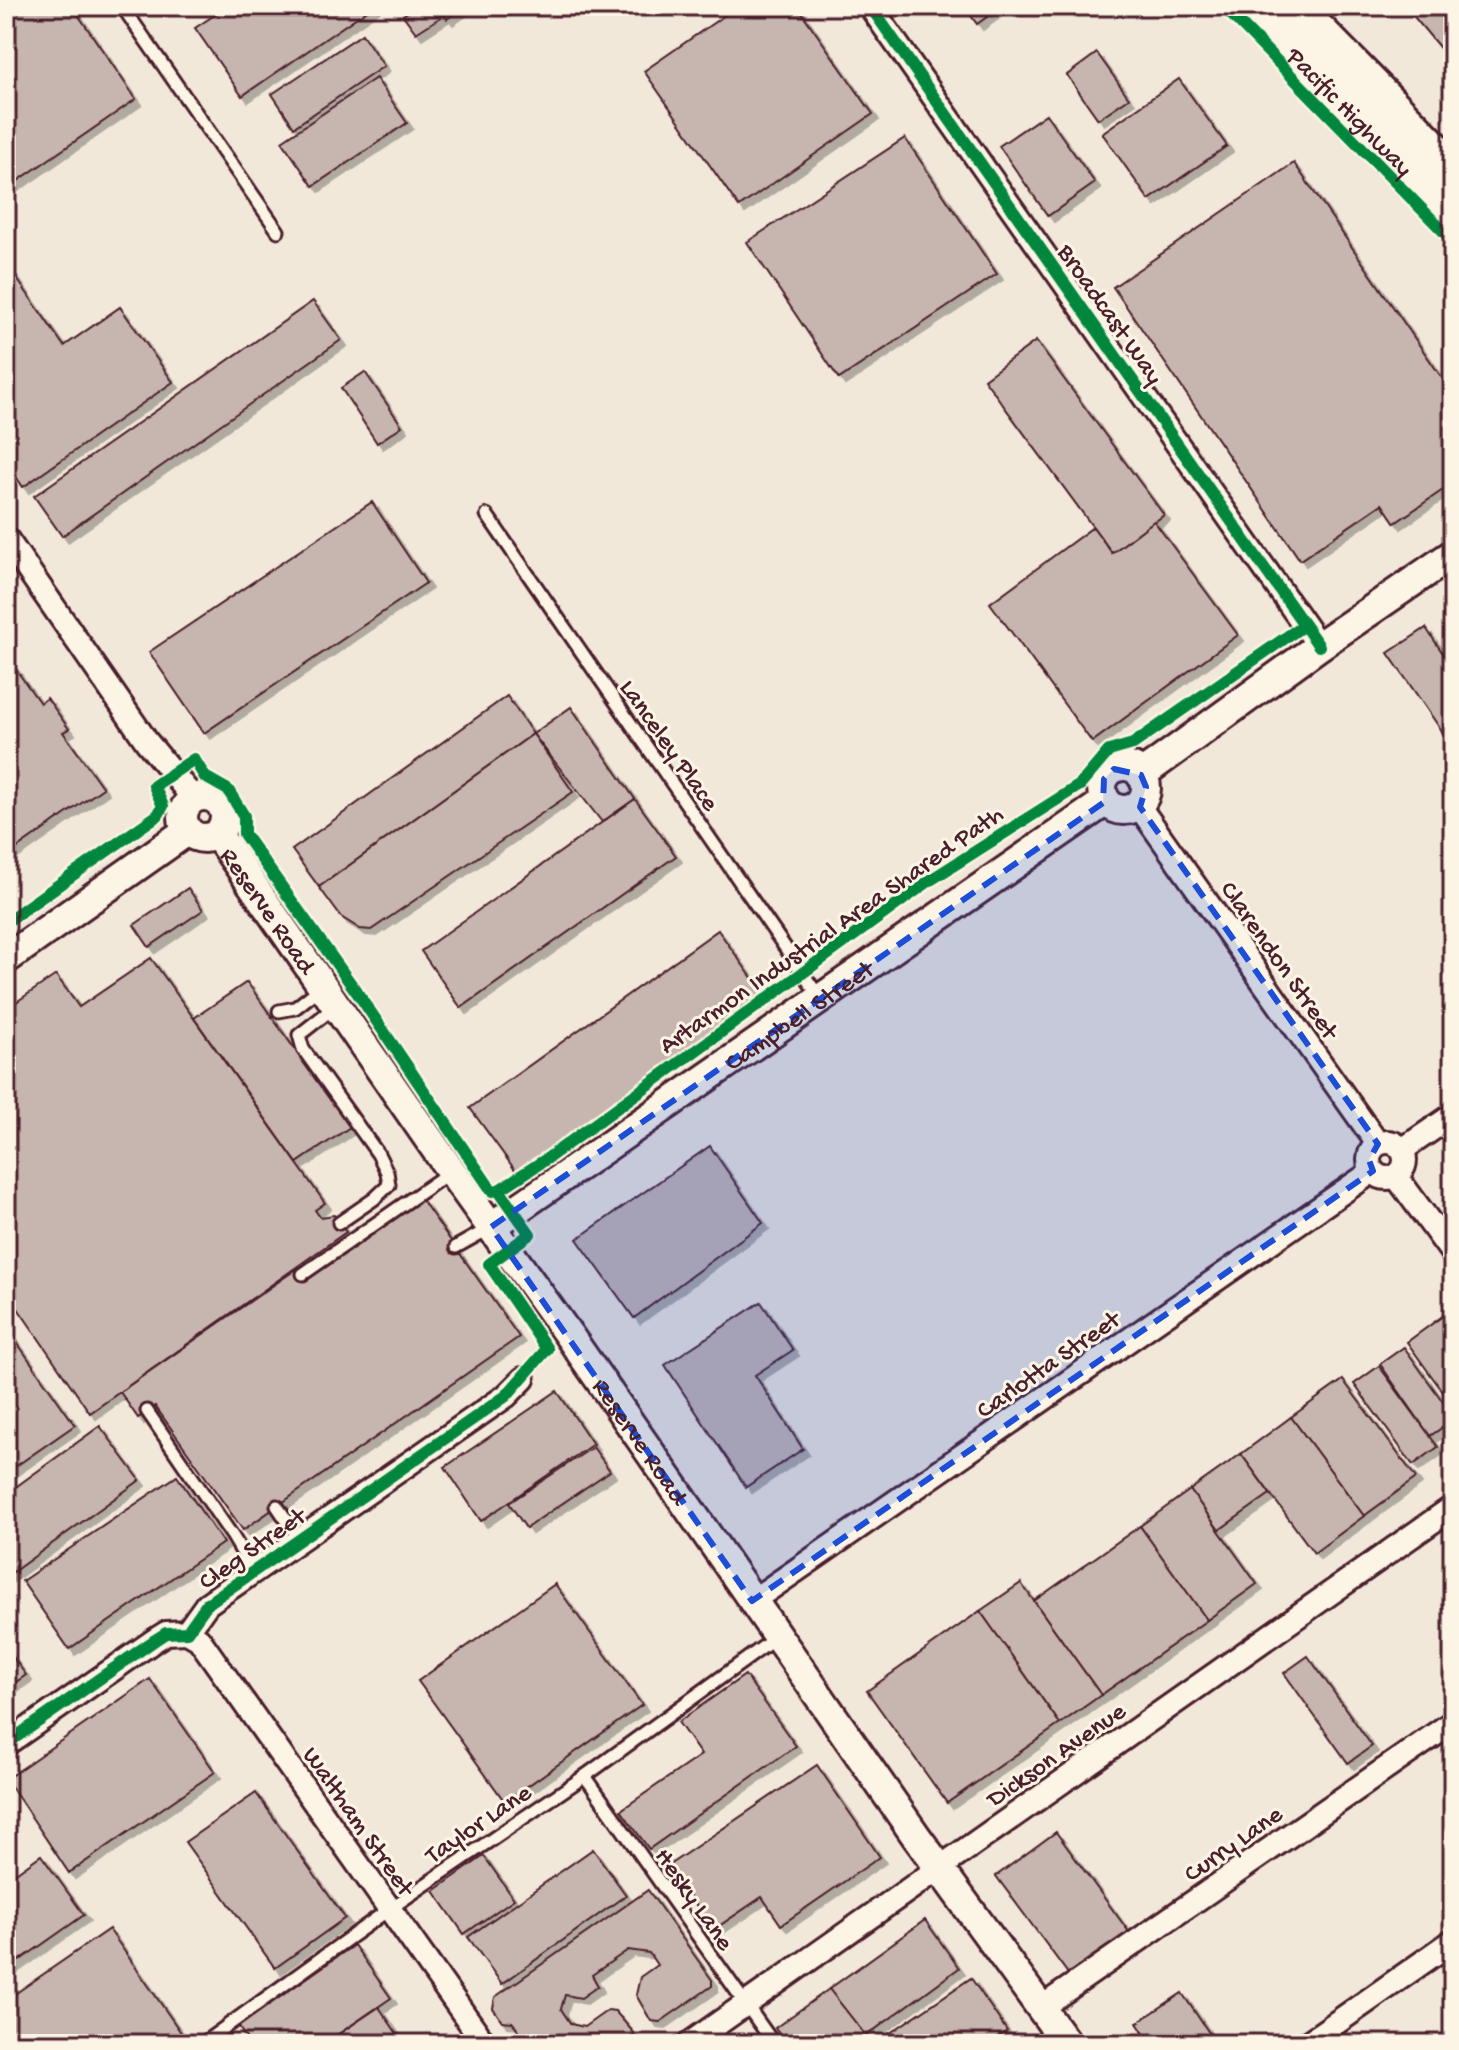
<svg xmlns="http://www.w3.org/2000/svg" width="1459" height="2050" font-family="'Gochi Hand',sans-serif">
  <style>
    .building { fill: #c7b6af; stroke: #4a1f2b; stroke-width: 2; filter: url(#shadow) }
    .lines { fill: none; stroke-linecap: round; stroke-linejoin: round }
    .service-casing { stroke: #4a1f2b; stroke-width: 17 }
    .minor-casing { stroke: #4a1f2b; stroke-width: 28 }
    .tertiary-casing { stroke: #4a1f2b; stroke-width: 34 }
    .primary-casing { stroke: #4a1f2b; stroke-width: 42 }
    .service { stroke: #fcf5e5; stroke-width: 11 }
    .minor { stroke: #fcf5e5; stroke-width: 22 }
    .tertiary { stroke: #fcf5e5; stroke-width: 28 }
    .primary { stroke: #fcf5e5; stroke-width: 36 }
    .cycleway-casing { stroke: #fcf5e5; stroke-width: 17 }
    .cycleway { stroke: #00873e; stroke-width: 12 }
    .marked { fill: #1d4ed8; fill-opacity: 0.2; stroke: #1d4ed8; stroke-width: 6; stroke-dasharray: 16 10; stroke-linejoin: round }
    .labels { text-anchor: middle; stroke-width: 6; stroke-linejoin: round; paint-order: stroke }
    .street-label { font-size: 26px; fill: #4a1f2b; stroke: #fcf5e5 }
  </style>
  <defs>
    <filter id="shadow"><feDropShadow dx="6" dy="6" stdDeviation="0" flood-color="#0004"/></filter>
  </defs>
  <rect width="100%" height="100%" fill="#f1e8da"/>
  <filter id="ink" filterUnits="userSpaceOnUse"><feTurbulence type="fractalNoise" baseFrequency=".0125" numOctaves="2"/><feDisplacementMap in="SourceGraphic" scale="16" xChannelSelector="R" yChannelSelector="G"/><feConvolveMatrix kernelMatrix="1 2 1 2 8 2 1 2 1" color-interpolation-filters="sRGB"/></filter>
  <g filter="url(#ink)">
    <g class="building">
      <path d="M6,6H72L136,99L6,189Z"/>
      <path d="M228,6H373L242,96L195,28Z"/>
      <path d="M417,6H466L447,19L444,15L416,33L403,15Z"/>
      <path d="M738,6H797L873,114L739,207L644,71Z"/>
      <path d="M964,6H1002L977,24Z"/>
      <path d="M1405,6H1453V46L1444,53Z"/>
      <path d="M362,34L384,66L294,127L272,94Z"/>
      <path d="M1097,53L1129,98L1098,119L1067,75Z"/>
      <path d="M376,78L407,123L313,186L282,141Z"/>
      <path d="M1179,79L1227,146L1149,200L1102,133Z"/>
      <path d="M1046,114L1095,183L1048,216L999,146Z"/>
      <path d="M905,138L997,274L839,379L747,242Z"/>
      <path d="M1294,163L1453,394V483L1395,523L1382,504L1300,560L1113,287Z"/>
      <path d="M6,263L64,346L120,307L173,382L23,487L6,462Z"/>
      <path d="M313,301L341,340L62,536L34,496Z"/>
      <path d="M1036,341L1164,515L1112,553L984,379Z"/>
      <path d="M365,372L402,426L377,443L341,388Z"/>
      <path d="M372,502L426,583L204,733L149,652Z"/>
      <path d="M1154,521L1238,635L1092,742L990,603L1093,527L1112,553Z"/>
      <path d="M1426,628L1446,658L1453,654V747L1388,653Z"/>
      <path d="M12,664L40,703L47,698L69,729L63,732L103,788L6,856V669Z"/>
      <path d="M507,696L533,734L319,887L292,850Z"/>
      <path d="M571,707L635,799L602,822L533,734Z"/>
      <path d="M533,734L573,792L371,930L360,929L341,917L319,887Z"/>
      <path d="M635,799L676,856L461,1008L421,951Z"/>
      <path d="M188,888L203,910L149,947L134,925Z"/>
      <path d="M718,930L765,996L518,1174L470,1108Z"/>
      <path d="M151,958L325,1203L315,1210L320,1217L334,1215L346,1232L90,1413L6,1291V1009L56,975L79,1007Z"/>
      <path d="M247,982L350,1127L297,1163L194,1018Z"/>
      <path d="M710,1146L763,1223L634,1318L577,1239Z"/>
      <path d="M422,1200L519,1337L243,1530L155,1406L138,1418L120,1392L298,1268L307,1280Z"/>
      <path d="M761,1302L793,1350L755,1375L803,1449L746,1487L665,1365Z"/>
      <path d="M1447,1313L1453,1321V1406L1407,1342Z"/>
      <path d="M6,1327L75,1425L6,1473Z"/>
      <path d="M1404,1347L1453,1416V1420L1430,1436L1380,1364Z"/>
      <path d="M1379,1366L1438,1447L1413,1465L1354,1384Z"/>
      <path d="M1343,1380L1416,1478L1364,1516L1291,1417Z"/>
      <path d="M557,1391L593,1444L481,1521L445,1467Z"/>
      <path d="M1291,1417L1364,1516L1314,1553L1241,1454Z"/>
      <path d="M100,1426L140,1480L6,1577V1494Z"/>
      <path d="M593,1447L610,1471L526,1528L509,1503Z"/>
      <path d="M1241,1454L1270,1494L1219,1530L1190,1490Z"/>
      <path d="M177,1476L223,1543L69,1649L22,1581Z"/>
      <path d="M1190,1490L1257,1584L1207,1620L1140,1526Z"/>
      <path d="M1140,1526L1207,1620L1101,1695L1034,1601Z"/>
      <path d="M1021,1583L1101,1695L1060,1724L980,1611Z"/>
      <path d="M555,1584L642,1705L505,1802L418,1681Z"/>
      <path d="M980,1611L1060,1724L947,1803L867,1691Z"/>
      <path d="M6,1648L26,1675L6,1689Z"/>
      <path d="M1308,1656L1372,1746L1348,1763L1284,1673Z"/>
      <path d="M745,1675L796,1746L649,1849L621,1810L701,1755L678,1722Z"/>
      <path d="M150,1679L215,1772L69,1873L6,1779Z"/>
      <path d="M817,1765L880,1857L781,1925L762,1897L713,1930L669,1865Z"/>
      <path d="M256,1793L345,1918L275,1968L185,1842Z"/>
      <path d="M1056,1832L1129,1932L1069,1975L996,1876Z"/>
      <path d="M593,1849L626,1895L502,1984L468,1937Z"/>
      <path d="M41,1855L84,1915L6,1970V1880Z"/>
      <path d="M484,1856L514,1899L464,1934L434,1891Z"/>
      <path d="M648,1890L712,1980V1986L660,2022L651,2021L636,1995L640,1977L657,1965L649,1953L628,1950L592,1975L598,1986L581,1998L565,1995L561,2009L571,2024L584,2027L608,2010L615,2011L634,2033L632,2041L629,2044H519L516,2040L518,2029L512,2022L502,2021L493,2008L495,1997Z"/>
      <path d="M925,1920L959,1968L866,2036L829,1989Z"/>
      <path d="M109,1929L182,2034L168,2044H6V2000Z"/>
      <path d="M354,1945L391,1998L324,2044H250L238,2026Z"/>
      <path d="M971,1978L1007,2031L988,2044H874Z"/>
      <path d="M829,1989L866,2036L872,2044H786L775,2028Z"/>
      <path d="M1182,1993L1216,2043L1215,2044H1196L1191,2038L1182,2044H1151L1137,2023Z"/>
      <path d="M379,2007L404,2044H324Z"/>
    </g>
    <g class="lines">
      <g class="service-casing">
        <g id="service">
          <path d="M122,6L278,231"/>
          <path d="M487,515L820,998"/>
          <path d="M336,1006L299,1035L303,1049L378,1154L387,1172L389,1185L374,1199L339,1223"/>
          <path d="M279,1011L295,1008L323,986"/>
          <path d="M456,1247L490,1228"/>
          <path d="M303,1274L450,1172"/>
          <path d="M147,1411L233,1537L246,1559L250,1575"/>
          <path d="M277,1506L300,1540"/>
          <path d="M585,1776L774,2044"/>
          <path d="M202,2044L388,1910L585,1776L777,1637"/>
        </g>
      </g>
      <g class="minor-casing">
        <g id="minor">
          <path d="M870,6L1319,646"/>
          <path d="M6,538L147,742L194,799"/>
          <path d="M1138,805L1378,1144"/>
          <circle cx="1387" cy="1160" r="18"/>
          <path d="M1402,1150L1453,1115"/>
          <path d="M1396,1176L1453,1254"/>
          <path d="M752,1601L1373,1171"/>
          <path d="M187,1632L199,1639L485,2044"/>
          <path d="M6,1744L155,1640L166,1633L187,1632L207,1604L506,1396L523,1379"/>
          <path d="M1042,2007L1453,1722"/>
          <path d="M689,2044L1453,1507"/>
          <path d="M1306,2044L1453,1941"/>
        </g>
      </g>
      <g class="tertiary-casing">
        <g id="tertiary">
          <circle cx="1124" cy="788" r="22"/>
          <path d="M1141,775L1319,646L1453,554"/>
          <circle cx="204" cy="817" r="21"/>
          <path id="s1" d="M217,834L451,1171L570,1337L916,1836L1067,2044"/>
          <path d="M6,959L187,831"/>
          <path id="s2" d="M491,1227L1106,801"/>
        </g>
      </g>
      <g class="primary-casing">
        <g id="primary">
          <path id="s3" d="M1249,6L1453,215"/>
          <path d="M1293,6L1453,169"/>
        </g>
      </g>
      <use href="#service" class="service"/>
      <use href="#minor" class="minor"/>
      <use href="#tertiary" class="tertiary"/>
      <use href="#primary" class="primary"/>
      <g class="cycleway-casing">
        <g id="cycleway">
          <path d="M870,6L1319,646"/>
          <path d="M1223,6L1453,241"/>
          <path d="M6,922L158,815L163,806L154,786L194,759L205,777L228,790L244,816V834L256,851L361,998L492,1191L499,1190L548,1158L929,881L1080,785L1109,751L1133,744L1304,625"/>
          <path d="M6,1744L155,1640L166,1633L187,1632L207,1604L506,1396L547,1349L489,1264L530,1234L499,1190"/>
        </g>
      </g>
      <use href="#cycleway" class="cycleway"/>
    </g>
  </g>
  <path class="marked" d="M1114,769L1141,775L1146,787L1140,807L1378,1144L1369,1160L1373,1171L752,1601L491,1227L1103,803L1104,779Z"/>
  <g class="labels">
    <g class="street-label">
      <text dy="9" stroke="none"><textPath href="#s3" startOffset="146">Pacific Highway</textPath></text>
      <text transform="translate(1112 313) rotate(55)" y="9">Broadcast Way</text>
      <text transform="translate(671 744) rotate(55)" y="9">Lanceley Place</text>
      <text dy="9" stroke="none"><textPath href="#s1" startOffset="92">Reserve Road</textPath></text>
      <text transform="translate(830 928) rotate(-35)" y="9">Artarmon Industrial Area Shared Path</text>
      <text transform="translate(1281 959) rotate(55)" y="9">Clarendon Street</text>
      <text dy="9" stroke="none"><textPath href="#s2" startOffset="374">Campbell Street</textPath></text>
      <text transform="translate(1047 1363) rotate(-35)" y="9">Carlotta Street</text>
      <text dy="9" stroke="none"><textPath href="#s1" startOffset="740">Reserve Road</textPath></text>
      <text transform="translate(251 1547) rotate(-35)" y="9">Cleg Street</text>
      <text transform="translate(1055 1753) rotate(-35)" y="9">Dickson Avenue</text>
      <text transform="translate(360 1820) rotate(55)" y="9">Waltham Street</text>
      <text transform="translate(477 1822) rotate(-34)" y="9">Taylor Lane</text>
      <text transform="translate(1232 1842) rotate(-35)" y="9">Curry Lane</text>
      <text transform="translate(696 1898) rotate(55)" y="9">Hesky Lane</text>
    </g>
  </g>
  <rect width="1459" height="2050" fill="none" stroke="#fcf5e5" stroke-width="32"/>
  <rect x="16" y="16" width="1427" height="2018" fill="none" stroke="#4a1f2b" stroke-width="3" filter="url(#ink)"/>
</svg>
